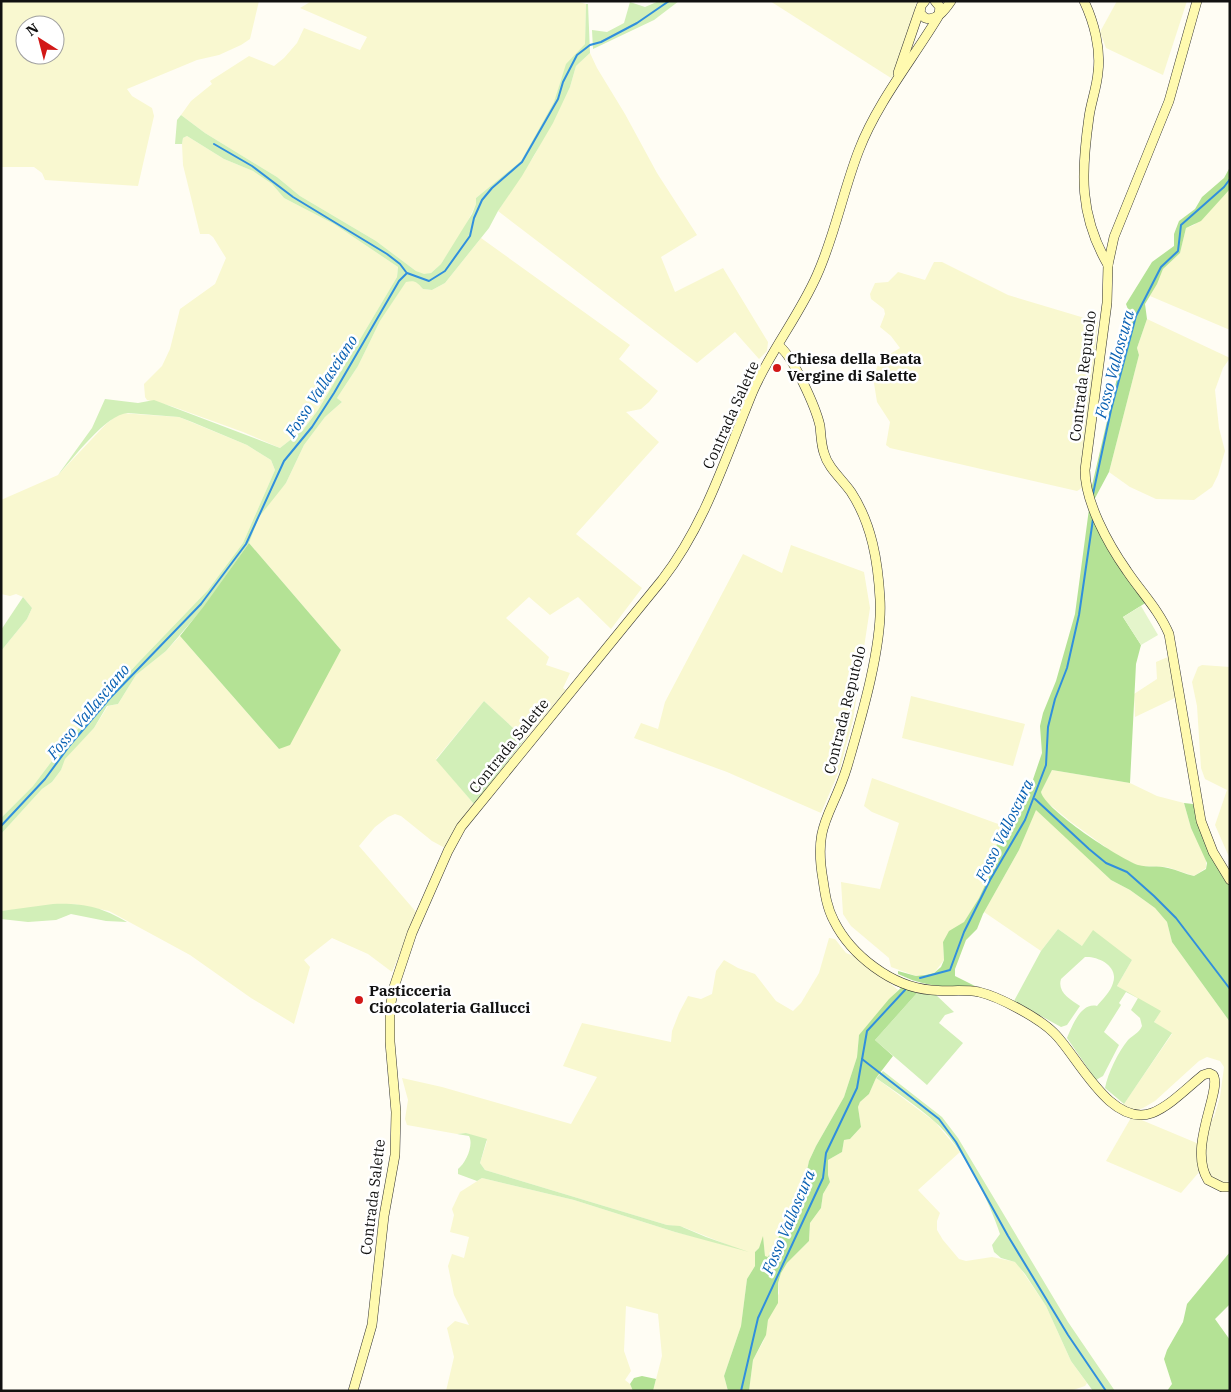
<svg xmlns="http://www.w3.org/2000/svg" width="1231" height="1392" font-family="'IBM Plex Serif',serif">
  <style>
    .farmland { fill: #f9f8d0; fill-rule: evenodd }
    .green { fill: #d2efb8 }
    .forest { fill: #b4e295 }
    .pitch { fill: #e4f5cb }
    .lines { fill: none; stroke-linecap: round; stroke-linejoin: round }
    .stream { stroke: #308fdd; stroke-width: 2 }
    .secondary-casing { stroke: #333; stroke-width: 10 }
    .secondary { stroke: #fffaaf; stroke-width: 9 }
    .poi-dot { fill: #d21817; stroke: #fff; stroke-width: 2 }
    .labels { text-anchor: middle; stroke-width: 5; stroke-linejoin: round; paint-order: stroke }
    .poi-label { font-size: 15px; font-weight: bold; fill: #111; stroke: #fff; text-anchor: start }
    .street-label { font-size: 15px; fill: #111; stroke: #fff }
    .water-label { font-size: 16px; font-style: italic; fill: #0960b3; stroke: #fff }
  </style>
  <rect width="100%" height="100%" fill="#fffdf4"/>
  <g class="farmland">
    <path d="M1,1H259L250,39L241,45L219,55L197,60L127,89L132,96L152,108L154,116L138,186L45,180L42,173L34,167H1ZM25,25H55V55H25Z"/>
    <path d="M576,1L586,4L585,44L561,79L555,102L521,161L476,198V204L463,231L441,264L431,273L424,275L416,271L376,241L300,196L277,177L205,133L181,115L191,101L212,84L210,81L249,56L274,66L284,58L297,43L304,28L360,50L367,37L300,8L310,2Z"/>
    <path d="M770,1H917L895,76L891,78Z"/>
    <path d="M1117,1H1187L1163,75L1106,48L1100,32Z"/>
    <path d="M590,53L597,68L625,114L657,173L697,235L661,257L675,292L723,268L768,342L767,351L759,359L735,332L697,363L498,211L534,156L570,87L576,66Z"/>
    <path d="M187,136L224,159L253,171L272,184L284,198L334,224L398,267L397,277L318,410L303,430L280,448L243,432L171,406L147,400L145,397L144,384L162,366L170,349L180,309L215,284L226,258L213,237L209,234H200L183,165L182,144L183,138Z"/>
    <path d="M1230,189V330L1150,296L1163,269L1180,253L1186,228L1194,225Z"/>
    <path d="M481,238L630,345L619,359L658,391L649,402L641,409L626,412L659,442L576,534L642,588L611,629L578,597L550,615L529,597L506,618L549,657L546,665L570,673L563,688L566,690L525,739L484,701L436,759L474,804L445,848L432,841L401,816L395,814L388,817L375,827L359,846L417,913L392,972L368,954L332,938L304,960L310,967L294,1024L251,998L190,955L109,911L74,904L1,911V834L42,789L52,782L61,770L64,759L94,728L108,706L118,704L136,675L166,651L180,636L279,749L341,650L249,543L255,527L264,508L286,483L304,445L325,417L342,402L337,398L358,366L380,321L406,281L413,280L418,282L423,289L432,290L445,283Z"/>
    <path d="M934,262H942L1008,295L1098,322L1082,488L1077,491L890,448L886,445L890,422L877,402L873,377L880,360L900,348L891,336L880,327L885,314L884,309L871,299L870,294L875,283L888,282L898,272L925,280Z"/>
    <path d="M1147,319L1230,358L1223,368L1215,390L1219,428L1225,451L1218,475L1212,487L1194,500L1156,499L1130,487L1109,472L1139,355L1137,348Z"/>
    <path d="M120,413L179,417L247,445L271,460L275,470L243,543L208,590L137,664L67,741L33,786L1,818V651L27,619L32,608L23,597L16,594L10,596L1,594V500L58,475L106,424Z"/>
    <path d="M791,545L864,572L870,608L853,720L840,769L821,813L727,772L634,738L641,723L658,729L665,702L743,554L782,573Z"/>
    <path d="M1170,656L1177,697L1135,717L1134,694L1157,679L1156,662Z"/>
    <path d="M1202,665L1230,667V859L1215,825L1227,790L1205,779L1201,768L1197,706L1192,682L1198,667Z"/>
    <path d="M911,696L1025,724L1013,766L902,738Z"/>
    <path d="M1052,770L1130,783L1157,796L1184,803L1191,828L1206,856V868L1194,876L1167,867L1139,866L1118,856L1071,822L1042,798L1041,792Z"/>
    <path d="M872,778L1001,825L1005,829L998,838L992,870L979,898L964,922L943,942L944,960L934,973L916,976L891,967L889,958L851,926L843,914L841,882L880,889L899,823L872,812L864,806Z"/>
    <path d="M1036,809L1111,880L1130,890L1155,908L1167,922L1172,942L1230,1022V1181L1219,1183L1209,1175L1204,1157L1209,1122L1214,1117L1220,1097L1224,1067L1220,1061L1207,1057L1199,1061L1155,1101L1143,1108L1136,1111L1123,1105L1172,1034L1154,1022L1160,1012L1117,986L1132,960L1082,946L1058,929L1041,951L984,912L1019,850Z"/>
    <path d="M829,938L835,939L846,953L861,959L898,990L859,1035L857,1057L844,1097L816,1146L809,1161L802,1193L768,1257L765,1256L763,1238L759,1248L755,1252V1266L747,1279L741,1326L724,1376L728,1391H653L662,1356L658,1314L626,1306L624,1351L631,1371L625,1380L630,1384L633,1391H446L454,1357L447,1328L455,1321L469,1325L454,1295L448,1266L452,1254L464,1258L469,1237L450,1232L454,1215L452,1209L460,1192L482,1178L574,1200L675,1232L728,1245L683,1227L667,1225L485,1170L480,1163L487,1141L466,1133L457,1134L407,1125L405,1119L408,1100L402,1078L442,1087L571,1124L597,1077L563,1066L582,1023L671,1042L672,1031L679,1013L688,996L701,999L712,994L716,971L724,960L738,968L755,974L776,1001L793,1011L801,1003L819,973Z"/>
    <path d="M876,1078L935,1122L960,1152L918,1190L940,1213L937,1221V1230L943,1240L959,1259L966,1261L992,1257L1016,1262L1046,1306L1071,1361L1087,1383L1085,1386L1070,1391H749L753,1360L764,1340L768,1320L779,1293L778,1283L781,1273L787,1263L809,1241L810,1223L821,1208L823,1194L830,1182L828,1175V1160L842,1152L844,1140L850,1139L861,1127L858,1107L860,1102L869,1094Z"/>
    <path d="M1132,1116L1199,1144L1200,1171L1181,1193L1106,1161Z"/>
  </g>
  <g class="green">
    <path d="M659,1H679L654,20L593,49L592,30L607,32L624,23L630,2L645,7Z"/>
    <path d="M586,4H588L590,53L576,66L570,87L553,123L522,176L498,211L489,228L445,283L432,290L423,289C417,282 415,280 406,282L380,321L358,366L337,398L342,402L325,417L304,445L286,483L259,517L249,543L204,607L166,651L136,675L118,704L107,706L94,728L65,759L61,770L52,782L42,789L1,834V818L33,786L67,741L137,664L208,590L243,543L275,470L271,460L247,445L192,422L179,417L128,413C106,414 73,459 58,475L92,428L105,399L138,403L154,400L280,448L303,430L318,410L397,277L398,267L334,224L284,198L272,184L253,171L224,159L187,136L183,138L182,144H175L177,120L181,115L205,133L277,177L300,196L376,241L416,271L424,274L431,273L441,264L472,214L476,204V198L521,161L554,102L566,64L585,44Z"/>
    <path d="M23,597L32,608L27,619L1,651V630Z"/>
    <path d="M484,701L525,739L474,804L436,760Z"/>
    <path d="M53,904C84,903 101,907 127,922L106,921L71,914L56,920L28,922L1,919V911Z"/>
    <path d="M1058,929L1082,946L1093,930L1132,960L1117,986L1161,1011L1154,1022L1172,1033L1124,1104L1105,1088C1108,1073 1118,1052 1128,1040C1133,1035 1139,1033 1142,1026L1140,1018L1131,1010L1138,998L1126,992L1119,1003L1121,1005L1104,1032L1119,1045L1103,1076L1096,1080L1067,1038C1072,1026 1081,1002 1097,1006C1102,1000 1111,991 1113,983C1119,966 1098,956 1085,957L1061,979C1057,992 1070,999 1080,1006L1067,1025L1061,1027L1014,1001L1041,951Z"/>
    <path d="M917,993L935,994L954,1012L945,1015L939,1023L963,1043L927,1085L875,1040Z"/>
    <path d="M883,1071L942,1117L958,1138L1068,1322L1115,1391H1093L1071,1361L1046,1306L1025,1274L1015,1262L1001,1258L994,1252L992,1245L1000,1234C990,1202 961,1144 935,1122C917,1106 896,1092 876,1078Z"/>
    <path d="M466,1133L487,1139L480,1163L485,1170L667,1225L680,1226L706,1237L749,1252L675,1232L574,1200L482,1178L477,1181L458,1174V1169C466,1163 474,1145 469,1136L457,1134Z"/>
  </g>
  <g class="forest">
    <path d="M1230,167V189L1201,221L1186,228L1180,253L1163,269L1157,284L1145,304L1147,319L1137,348L1139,355L1109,472L1094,500L1090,494L1131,318L1126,304L1152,262L1174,246V234L1179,221L1195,209L1202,197L1224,178Z"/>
    <path d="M1089,509L1147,602L1123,617L1141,645L1136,664L1130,783L1052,770L1041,792C1045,810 1119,858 1138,865C1148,868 1158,865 1168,868C1177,870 1185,874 1194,876L1206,869L1207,863L1191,828L1184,803L1193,804L1210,851L1230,884V1022L1172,942L1167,922L1155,908L1130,890L1111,880L1036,810L1019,850L983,914L977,929L966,940L955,969V976L975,986C945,988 925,987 898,974V971L916,976L925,975L934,973L941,967L944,960L943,942L949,931L964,922L979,898L992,870L998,838L1016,819L1027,797L1042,753L1040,726L1043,713L1056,681L1075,614Z"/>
    <path d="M249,543L341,650L290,745L279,749L180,636L204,606Z"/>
    <path d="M902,987L917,993L875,1040L893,1056L876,1078L869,1094L860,1102L858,1107L861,1127L850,1139L844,1140L842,1152L828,1160V1175L830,1182L823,1194L821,1208L810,1223L809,1241L787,1263L781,1273L778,1283V1303L768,1320L766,1335L753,1360L749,1391H728L724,1376L741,1326L747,1279L755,1266V1252L759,1248L763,1236L765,1256L768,1257L802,1193L809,1161L816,1146L844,1097L857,1057L859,1035L889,999Z"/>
    <path d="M1230,1252V1304L1215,1319L1230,1340V1391H1167L1172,1384L1164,1359L1167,1350L1183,1322L1187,1304Z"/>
    <path d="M642,1376L656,1379L653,1391H633L630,1384L634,1378Z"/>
  </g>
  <path class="pitch" d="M1141,606L1158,635L1141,645L1123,617Z"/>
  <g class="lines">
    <g class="stream">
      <path d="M214,144L252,166L293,197L387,254L400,264L406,272"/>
      <path d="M1093,494L1111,410L1136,316L1161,267L1178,251L1181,225L1224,187L1230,179"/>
      <path d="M1035,799L1089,849L1106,863L1127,872L1154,896L1176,918L1230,989"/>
      <path d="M1,826L45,779L70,745L110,698L201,604L246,544L284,461L312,427L334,393L399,281L407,273L429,281L445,271L470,236L474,218L482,200L492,188L522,162L558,99L563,82L577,55L590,45L601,42L637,23L669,1"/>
      <path d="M920,978L950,970L964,932L990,880L1025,820L1046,765L1048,727L1055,699L1067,668L1079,615L1093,519"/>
      <path d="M862,1059L939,1119L956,1142L1008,1236L1068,1335L1106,1391"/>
      <path d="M741,1391L758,1318L823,1178L826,1153L857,1088L867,1031L905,990"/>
    </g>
    <g class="secondary-casing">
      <g id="secondary">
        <path d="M925,1L921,6L920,13L925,18C936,22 945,10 951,1"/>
        <path d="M935,1L940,7L939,14"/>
        <path d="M1084,1C1094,22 1101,49 1098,72C1097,87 1091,102 1089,117C1081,173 1079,215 1108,265"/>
        <path d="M1197,1L1169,101L1114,237L1108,265L1107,303L1085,470C1085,502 1108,544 1127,571C1141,592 1159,610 1169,634L1201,821L1213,852L1230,880"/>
        <path d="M898,73L920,9"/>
        <path d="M779,346C793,356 816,408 820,426C821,435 821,444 824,453C828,468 842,479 851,492C872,524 878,562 880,599C883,646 860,722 847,767C832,816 813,823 823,880C825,894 827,908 834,921C851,955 892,987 931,990C947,992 963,989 979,992C1000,997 1039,1018 1054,1033C1077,1055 1110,1128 1152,1113C1170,1106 1188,1087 1203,1075L1209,1073L1213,1075C1223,1089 1187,1147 1208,1180L1222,1187H1230"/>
        <path d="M353,1391L372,1325L384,1216L395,1155L396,1112L390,1042V1008L394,987L412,933L448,851L461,827L662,580C706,523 726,456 753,391C771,350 799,316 817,275C835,235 843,191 859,150C877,103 912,60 938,17"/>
      </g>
    </g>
    <use href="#secondary" class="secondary"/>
  </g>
  <g class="poi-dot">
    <circle cx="777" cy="368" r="5"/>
    <circle cx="359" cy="1000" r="5"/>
  </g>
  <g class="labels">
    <g class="poi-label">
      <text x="787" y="364">Chiesa della Beata<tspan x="787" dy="17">Vergine di Salette</tspan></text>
      <text x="369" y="996">Pasticceria<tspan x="369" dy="17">Cioccolateria Gallucci</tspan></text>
    </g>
    <g class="street-label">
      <text transform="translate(1083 376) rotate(-83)" y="5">Contrada Reputolo</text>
      <text transform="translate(731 415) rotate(-66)" y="5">Contrada Salette</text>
      <text transform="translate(845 710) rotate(-76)" y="5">Contrada Reputolo</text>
      <text transform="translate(509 746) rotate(-51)" y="5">Contrada Salette</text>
      <text transform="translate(373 1197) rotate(-83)" y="5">Contrada Salette</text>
    </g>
    <g class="water-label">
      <text transform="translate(1114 364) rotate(-75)" y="6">Fosso Valloscura</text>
      <text transform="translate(321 386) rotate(-57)" y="6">Fosso Vallasciano</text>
      <text transform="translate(88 711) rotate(-50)" y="6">Fosso Vallasciano</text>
      <text transform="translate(1004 830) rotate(-64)" y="6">Fosso Valloscura</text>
      <text transform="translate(788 1222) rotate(-67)" y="6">Fosso Valloscura</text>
    </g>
  </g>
  <rect width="1231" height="1392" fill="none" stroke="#111111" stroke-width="5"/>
  <g transform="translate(40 40) rotate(324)"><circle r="24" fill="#ffffff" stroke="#a0a0a0"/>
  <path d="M0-4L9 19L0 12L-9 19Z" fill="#d21817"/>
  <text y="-8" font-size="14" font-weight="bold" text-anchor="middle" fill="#111111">N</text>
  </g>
</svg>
